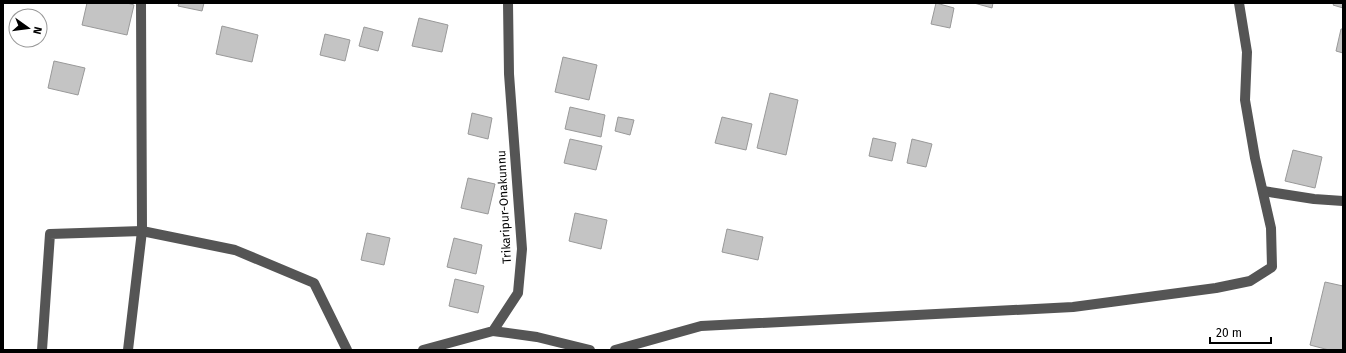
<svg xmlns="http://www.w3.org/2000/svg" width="1346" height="353" font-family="'Fira Sans',sans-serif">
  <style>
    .building { fill: #c4c4c4; stroke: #999 }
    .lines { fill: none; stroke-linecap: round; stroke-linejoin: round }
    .minor { stroke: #555; stroke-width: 10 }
    .labels { text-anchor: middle; stroke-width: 3; stroke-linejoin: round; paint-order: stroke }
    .street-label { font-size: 12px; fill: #000; stroke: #fff }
  </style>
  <rect width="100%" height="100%" fill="#fff"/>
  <g class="building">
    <path d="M87,3H127L134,5L127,35L82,25Z"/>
    <path d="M179,3H204L202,11L178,6Z"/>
    <path d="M936,3L954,8L950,28L931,24Z"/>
    <path d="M974,3H993L992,8Z"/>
    <path d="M1334,3H1343V8L1333,5Z"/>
    <path d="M419,18L448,25L442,52L412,46Z"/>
    <path d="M222,26L258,35L252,62L216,54Z"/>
    <path d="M364,27L383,32L378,51L359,46Z"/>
    <path d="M1341,29H1343V53L1336,51Z"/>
    <path d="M325,34L350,40L345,61L320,55Z"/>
    <path d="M563,57L597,65L589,100L555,92Z"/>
    <path d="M54,61L85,68L78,95L48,88Z"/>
    <path d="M770,93L798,100L786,155L757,148Z"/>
    <path d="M570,107L605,115L601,137L565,129Z"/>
    <path d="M472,113L492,118L488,139L468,134Z"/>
    <path d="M618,117L634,120L630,135L615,131Z"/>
    <path d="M722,117L752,124L746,150L715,143Z"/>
    <path d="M873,138L896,143L892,161L869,156Z"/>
    <path d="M570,139L602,146L596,170L564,163Z"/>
    <path d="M912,139L932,144L926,167L907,163Z"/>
    <path d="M1293,150L1322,157L1315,188L1285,181Z"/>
    <path d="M468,178L495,184L488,214L461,208Z"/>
    <path d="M575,213L607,220L601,249L569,241Z"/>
    <path d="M727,229L763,237L758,260L722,252Z"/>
    <path d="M367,233L390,238L384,265L361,260Z"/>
    <path d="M454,238L482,245L476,274L447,267Z"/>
    <path d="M455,279L484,286L478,313L449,306Z"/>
    <path d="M1325,282L1343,286V350H1329L1310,345Z"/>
  </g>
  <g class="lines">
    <g class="minor">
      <path d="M1263,191L1314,199L1343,201"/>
      <path d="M493,331L537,337L590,350"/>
      <path d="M42,350L50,234L142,231L235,250L314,283L347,350"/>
      <path d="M128,350L142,231L141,3"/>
      <path d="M423,350L493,331L518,293L522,249L509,74L508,3"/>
      <path d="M615,350L701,326L1073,307L1216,288L1250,281L1272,267L1271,228L1255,158L1245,100L1247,52L1239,3"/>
    </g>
  </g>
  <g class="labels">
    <g class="street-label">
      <text transform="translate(504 207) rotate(-93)" y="4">Trikaripur-Onakunnu</text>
    </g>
  </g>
  <rect width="1346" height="353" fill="none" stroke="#000000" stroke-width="8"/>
  <g transform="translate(28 28) rotate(104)"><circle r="19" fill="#ffffff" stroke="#999999"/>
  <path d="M0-3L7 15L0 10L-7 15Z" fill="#000000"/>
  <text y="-6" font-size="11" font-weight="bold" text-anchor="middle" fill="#000000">N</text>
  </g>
  <path d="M1210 337v6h61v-6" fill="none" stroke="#000000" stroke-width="2"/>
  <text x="1216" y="337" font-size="12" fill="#000000" stroke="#ffffff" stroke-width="3" paint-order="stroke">20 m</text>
</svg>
